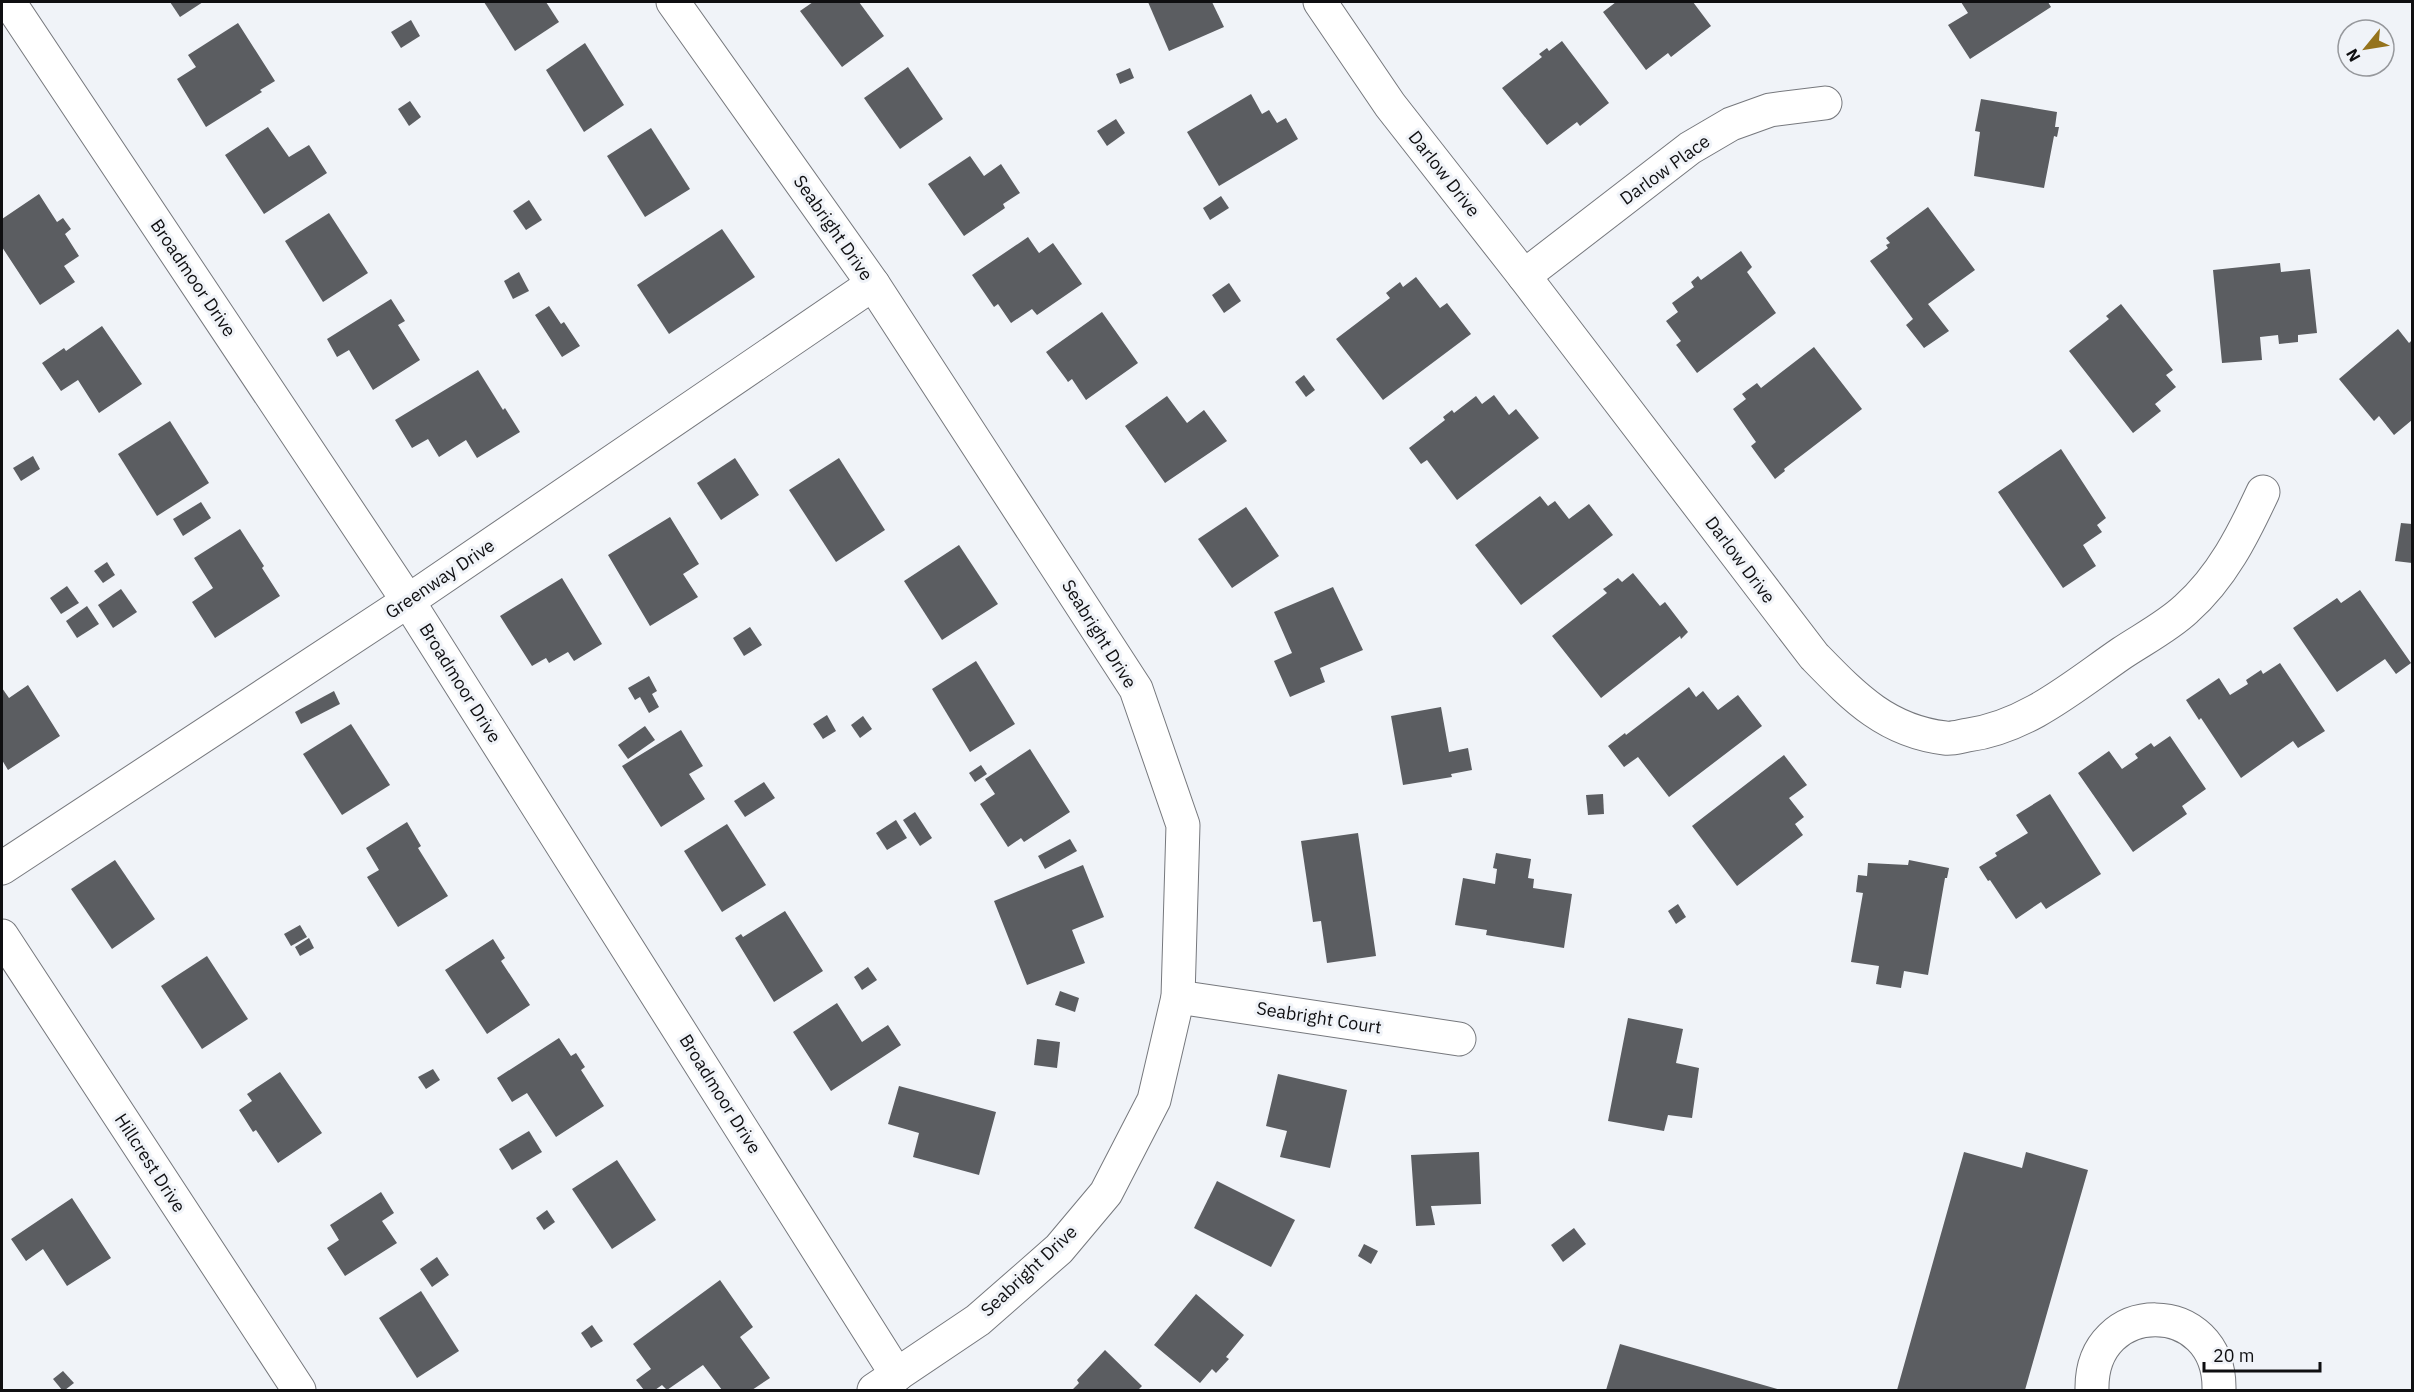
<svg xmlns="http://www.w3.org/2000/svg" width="2414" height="1392" font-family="'IBM Plex Sans',sans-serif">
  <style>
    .building { fill: #5b5d61 }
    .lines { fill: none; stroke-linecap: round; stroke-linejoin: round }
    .minor-casing { stroke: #76787d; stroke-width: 35 }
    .minor { stroke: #fff; stroke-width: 33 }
    .labels { text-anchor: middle; stroke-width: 6; stroke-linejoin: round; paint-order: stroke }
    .street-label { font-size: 18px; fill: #0f0f11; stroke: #f0f3f8 }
  </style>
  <rect width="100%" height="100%" fill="#f0f3f8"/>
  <g class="building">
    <path d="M170,2H203L180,17Z"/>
    <path d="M484,2H546L559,22L515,51Z"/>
    <path d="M813,2H859L884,36L842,67L800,11Z"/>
    <path d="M1148,2H1212L1224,27L1169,51Z"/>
    <path d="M1616,2H1693L1711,26L1671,57L1668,53L1646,70L1603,12Z"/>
    <path d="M1961,2H2048L2051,7L1970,59L1948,25L1968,13Z"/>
    <path d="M411,20L420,36L401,48L391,32Z"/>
    <path d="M238,23L275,81L260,90L262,92L206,127L177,79L196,67L188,55Z"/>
    <path d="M1562,41L1609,103L1580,126L1577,122L1547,145L1502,88L1542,57L1539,54L1547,48L1549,51Z"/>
    <path d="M585,43L624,105L584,132L546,70Z"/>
    <path d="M908,67L943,119L900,149L864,98Z"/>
    <path d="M1130,68L1134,78L1120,84L1116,74Z"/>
    <path d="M1251,94L1262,114L1269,110L1277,123L1286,118L1298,139L1219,186L1187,132Z"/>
    <path d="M1981,99L2057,112L2055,127H2059L2057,137L2054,136L2044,188L1974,176L1980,132L1975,131Z"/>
    <path d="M410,101L421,117L409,126L398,109Z"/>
    <path d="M1116,119L1125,133L1107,146L1097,131Z"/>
    <path d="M268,127L289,157L309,145L327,173L264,214L225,155Z"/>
    <path d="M651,128L690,189L645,217L607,156Z"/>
    <path d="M970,156L984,176L1001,164L1020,193L1003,204L1005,208L964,236L928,184Z"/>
    <path d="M39,194L57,222L63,218L71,229L65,234L79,256L64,266L75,282L40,305L2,247V219Z"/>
    <path d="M1221,196L1229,208L1210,220L1203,208Z"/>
    <path d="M529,200L542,220L526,230L513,211Z"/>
    <path d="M1928,207L1975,270L1928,304L1949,331L1924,348L1906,325L1913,319L1870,261L1888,248L1886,245L1890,243L1886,238Z"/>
    <path d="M329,213L368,273L323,302L285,241Z"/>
    <path d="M722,229L755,277L669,334L637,285Z"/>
    <path d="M1028,237L1039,253L1053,243L1082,284L1037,315L1032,309L1011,323L998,304L994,307L972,275Z"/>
    <path d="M1741,251L1752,267L1747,272L1776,313L1697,373L1677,346L1676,345L1681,341L1666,321L1678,312L1672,303L1694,287L1691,282L1698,276L1701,280Z"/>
    <path d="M2280,263L2281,272L2310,269L2317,333L2298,335V342L2279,344L2278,335L2260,337L2262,360L2222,363L2213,270Z"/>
    <path d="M519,272L529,291L513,299L504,281Z"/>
    <path d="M1416,277L1440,308L1447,303L1471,334L1383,400L1336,339L1390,298L1386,293L1400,282L1403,287Z"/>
    <path d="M1229,283L1241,301L1224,313L1212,295Z"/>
    <path d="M391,299L405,321L398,325L420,360L373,390L349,350L337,357L327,339Z"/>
    <path d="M2121,304L2173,370L2166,375L2176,387L2155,404L2161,411L2133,433L2069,351L2109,319L2106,316Z"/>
    <path d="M549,306L561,324L564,322L580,346L562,357L535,315Z"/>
    <path d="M1102,312L1138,363L1086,400L1072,379L1068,382L1066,379L1046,352Z"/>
    <path d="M102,326L142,384L99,413L78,380L61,391L42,363L64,348L66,351Z"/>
    <path d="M2398,329L2409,343L2412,340V420L2394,435L2379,416L2374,421L2339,379Z"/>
    <path d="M1814,347L1862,409L1784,469L1785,471L1775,479L1751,446L1756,442L1733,409L1746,399L1742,394L1757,383L1761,388Z"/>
    <path d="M478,370L503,410L505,408L520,432L477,458L466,440L439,457L428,439L412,448L395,420Z"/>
    <path d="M1304,375L1315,390L1306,397L1295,382Z"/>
    <path d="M1494,395L1509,415L1516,409L1539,438L1457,500L1427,460L1421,464L1409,448L1445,420L1443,417L1452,410L1454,413L1476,396L1482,404Z"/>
    <path d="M1167,396L1187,423L1204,410L1227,441L1165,483L1125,426Z"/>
    <path d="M170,421L209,483L157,516L118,454Z"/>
    <path d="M2061,449L2106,518L2097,525L2102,532L2083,545L2096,566L2063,588L1998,492Z"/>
    <path d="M33,456L40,469L21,481L13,468Z"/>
    <path d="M735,458L759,495L721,520L697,483Z"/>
    <path d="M839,458L885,530L836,562L789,490Z"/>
    <path d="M1540,496L1548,506L1555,501L1569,519L1589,504L1613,535L1521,605L1475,545Z"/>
    <path d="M201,502L211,518L183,536L173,519Z"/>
    <path d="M1246,507L1279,556L1232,588L1198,539Z"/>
    <path d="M670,517L699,564L683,574L698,597L650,626L608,555Z"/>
    <path d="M2401,523L2412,524V563L2395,561Z"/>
    <path d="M240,529L264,566L262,568L280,596L215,638L192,602L213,588L194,558Z"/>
    <path d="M959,545L998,604L942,640L904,581Z"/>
    <path d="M107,562L115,575L103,583L94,571Z"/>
    <path d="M1633,573L1660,606L1665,602L1688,632L1681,639L1680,636L1601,698L1552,636L1607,593L1603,589L1606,587L1618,578L1622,582Z"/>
    <path d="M562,578L602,644L574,661L568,652L549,663L546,658L532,666L500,616Z"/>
    <path d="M67,586L79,603L61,614L50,598Z"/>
    <path d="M1333,587L1363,650L1320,668L1325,682L1290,697L1274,661L1292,653L1274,612Z"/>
    <path d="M121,589L137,612L113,628L98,605Z"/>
    <path d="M2360,590L2411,663L2396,674L2385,659L2337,692L2293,628L2337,598L2341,603Z"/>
    <path d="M87,606L99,624L77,638L66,621Z"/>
    <path d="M750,627L762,645L744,656L733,638Z"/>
    <path d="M976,661L1015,724L970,752L932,689Z"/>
    <path d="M2280,663L2325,731L2298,748L2293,741L2241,778L2201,718L2199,720L2186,700L2219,678L2230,695L2248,684L2246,680L2261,670L2263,674Z"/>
    <path d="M649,676L657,691L652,694L659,707L649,713L640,697L635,700L628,688Z"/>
    <path d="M28,685L60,736L8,770L2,760V688L9,698Z"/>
    <path d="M1689,687L1696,697L1703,691L1718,710L1738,695L1762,726L1669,797L1638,757L1624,767L1608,746L1625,733L1626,735Z"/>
    <path d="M334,691L340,704L301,724L295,712Z"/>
    <path d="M1441,707L1449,752L1468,748L1472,770L1451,774L1452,777L1403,785L1391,716Z"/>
    <path d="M827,715L836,731L823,739L813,724Z"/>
    <path d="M863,716L872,729L860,738L851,725Z"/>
    <path d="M351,724L390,785L342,815L303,754Z"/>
    <path d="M645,726L655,740L628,759L618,745Z"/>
    <path d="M681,730L703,766L689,774L705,799L661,827L622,766Z"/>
    <path d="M2170,736L2206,789L2182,806L2187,814L2133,852L2078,773L2109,751L2122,769L2138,758L2135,754L2151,743L2154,747Z"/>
    <path d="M1030,749L1070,812L1024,842L1021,838L1008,847L980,804L995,794L985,779Z"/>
    <path d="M1784,755L1807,785L1789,798L1804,817L1795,824L1803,835L1737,886L1692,826Z"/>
    <path d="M981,765L987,774L975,782L969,773Z"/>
    <path d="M764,782L775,798L745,817L734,801Z"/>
    <path d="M1603,794L1604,814L1588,815L1586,795Z"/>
    <path d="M2050,794L2101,874L2046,909L2041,902L2016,919L1990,880L1988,881L1979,867L1997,856L1995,853L2028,833L2016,815Z"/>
    <path d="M915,812L932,838L920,846L903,820Z"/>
    <path d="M896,820L907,838L887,850L876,833Z"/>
    <path d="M407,822L421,846L418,848L448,896L398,927L367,877L379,870L366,848Z"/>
    <path d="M727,824L766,885L722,912L684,851Z"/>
    <path d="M1358,833L1376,956L1327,963L1321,921L1313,922L1301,841Z"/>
    <path d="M1070,839L1077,851L1045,869L1038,856Z"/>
    <path d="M1496,853L1531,859L1528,878L1534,879L1533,888L1572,894L1564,948L1486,935L1487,930L1455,925L1463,878L1495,884L1497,869L1493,868Z"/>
    <path d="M115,860L155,919L112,949L71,889Z"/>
    <path d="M1909,860L1949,868L1947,878H1945L1928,975L1904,971L1901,988L1876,984L1879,966L1851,962L1863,893L1856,892L1858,875L1867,876L1868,863L1908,865Z"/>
    <path d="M1083,865L1104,917L1072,930L1085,963L1027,985L994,901Z"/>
    <path d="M1678,904L1686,917L1676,924L1668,911Z"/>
    <path d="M785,911L823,971L774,1002L735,938L741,934L743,937Z"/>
    <path d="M300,925L307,937L291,946L284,934Z"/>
    <path d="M309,938L314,948L300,956L295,947Z"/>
    <path d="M493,939L505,958L501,961L530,1005L487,1034L445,970Z"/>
    <path d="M207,956L248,1019L202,1049L161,986Z"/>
    <path d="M868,967L877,980L862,990L854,977Z"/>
    <path d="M1060,991L1079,998L1075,1012L1055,1005Z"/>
    <path d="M837,1003L862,1042L888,1025L901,1045L831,1091L793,1032Z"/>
    <path d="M1628,1018L1683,1029L1676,1063L1699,1068L1692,1118L1668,1115L1664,1131L1608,1121Z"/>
    <path d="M559,1038L571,1056L576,1053L585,1067L581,1070L604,1106L556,1137L527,1093L512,1102L497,1078Z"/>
    <path d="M1037,1039L1060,1042L1057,1068L1034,1065Z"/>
    <path d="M433,1069L440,1080L426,1089L418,1077Z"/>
    <path d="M280,1072L322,1133L278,1163L256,1130L253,1132L239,1110L252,1101L247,1094Z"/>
    <path d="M1278,1074L1347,1090L1330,1168L1280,1157L1287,1131L1266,1126Z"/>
    <path d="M899,1086L996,1112L979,1175L913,1157L919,1133L888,1124Z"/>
    <path d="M529,1131L542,1152L512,1170L499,1149Z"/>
    <path d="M1479,1152L1481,1204L1431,1206L1435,1225L1416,1226L1411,1155Z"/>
    <path d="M1964,1152L2022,1168L2026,1152L2088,1170L2025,1390H1897Z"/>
    <path d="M617,1160L656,1220L612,1249L572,1189Z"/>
    <path d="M1217,1181L1295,1220L1271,1267L1194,1228Z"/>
    <path d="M381,1192L394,1213L382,1221L397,1243L345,1276L327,1248L339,1240L330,1225Z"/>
    <path d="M72,1198L111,1258L67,1286L43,1249L26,1261L11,1239Z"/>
    <path d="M547,1210L555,1222L544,1230L536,1218Z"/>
    <path d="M1574,1228L1586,1244L1563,1262L1551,1245Z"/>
    <path d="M1364,1244L1378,1251L1371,1264L1358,1256Z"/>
    <path d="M437,1257L449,1275L432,1287L420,1269Z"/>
    <path d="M720,1280L753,1327L740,1337L770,1378L752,1390H722L703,1365L667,1390L662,1385L655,1390H644L636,1380L651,1369L633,1344Z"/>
    <path d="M421,1291L459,1351L417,1378L379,1318Z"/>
    <path d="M1196,1294L1244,1335L1226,1357L1229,1359L1216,1373L1212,1369L1200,1383L1154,1345Z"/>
    <path d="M592,1325L603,1341L591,1348L581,1333Z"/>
    <path d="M1620,1344L1781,1390H1606Z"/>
    <path d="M1105,1350L1142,1386L1138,1390H1072L1079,1383L1077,1380Z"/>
    <path d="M63,1371L74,1383L65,1390H62L53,1379Z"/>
  </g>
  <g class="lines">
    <g class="minor-casing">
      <g id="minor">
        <path d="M9,2L408,601L897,1375"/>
        <path d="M673,2L873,284L1136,689L1183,825L1178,997L1154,1100L1106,1193L1059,1249L978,1320L874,1390"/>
        <path d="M1320,2L1390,105L1524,276L1814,656C1854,697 1886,731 1945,738C1953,739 1961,736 1968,735C2027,727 2074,686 2122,653C2143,639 2168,626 2186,609C2222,577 2243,535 2263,492"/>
        <path d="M1524,276L1690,148L1731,124L1770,110L1825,103"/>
        <path d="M2,868L408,601L873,284"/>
        <path d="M2,936L299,1390"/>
        <path d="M1178,997L1459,1039"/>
        <path d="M2092,1390C2090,1296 2221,1297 2219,1390"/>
      </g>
    </g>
    <use href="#minor" class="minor"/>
  </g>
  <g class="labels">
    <g class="street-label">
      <text transform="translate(1665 170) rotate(-36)" y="6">Darlow Place</text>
      <text transform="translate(1444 174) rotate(52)" y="6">Darlow Drive</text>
      <text transform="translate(833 228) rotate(55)" y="6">Seabright Drive</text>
      <text transform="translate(193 278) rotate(56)" y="6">Broadmoor Drive</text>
      <text transform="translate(1740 560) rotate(53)" y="6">Darlow Drive</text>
      <text transform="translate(440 579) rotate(-34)" y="6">Greenway Drive</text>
      <text transform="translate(1099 634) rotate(58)" y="6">Seabright Drive</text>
      <text transform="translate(460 683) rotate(58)" y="6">Broadmoor Drive</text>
      <text transform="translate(1319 1018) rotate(9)" y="6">Seabright Court</text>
      <text transform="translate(720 1094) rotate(58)" y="6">Broadmoor Drive</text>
      <text transform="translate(150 1163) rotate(57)" y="6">Hillcrest Drive</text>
      <text transform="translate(1029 1271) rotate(-43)" y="6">Seabright Drive</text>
    </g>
  </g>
  <rect width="2414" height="1392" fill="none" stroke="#0f0f11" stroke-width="6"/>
  <g transform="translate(2366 48) rotate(240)"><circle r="28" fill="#f0f3f8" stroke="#96989c" stroke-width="1.5"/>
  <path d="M0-4.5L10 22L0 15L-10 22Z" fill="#95731c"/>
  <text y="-9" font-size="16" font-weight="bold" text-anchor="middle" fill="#0f0f11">N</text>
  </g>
  <path d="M2204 1362v9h116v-9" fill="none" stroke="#0f0f11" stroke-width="3"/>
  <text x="2213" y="1362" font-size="18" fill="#0f0f11" stroke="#f0f3f8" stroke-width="4.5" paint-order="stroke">20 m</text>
</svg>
